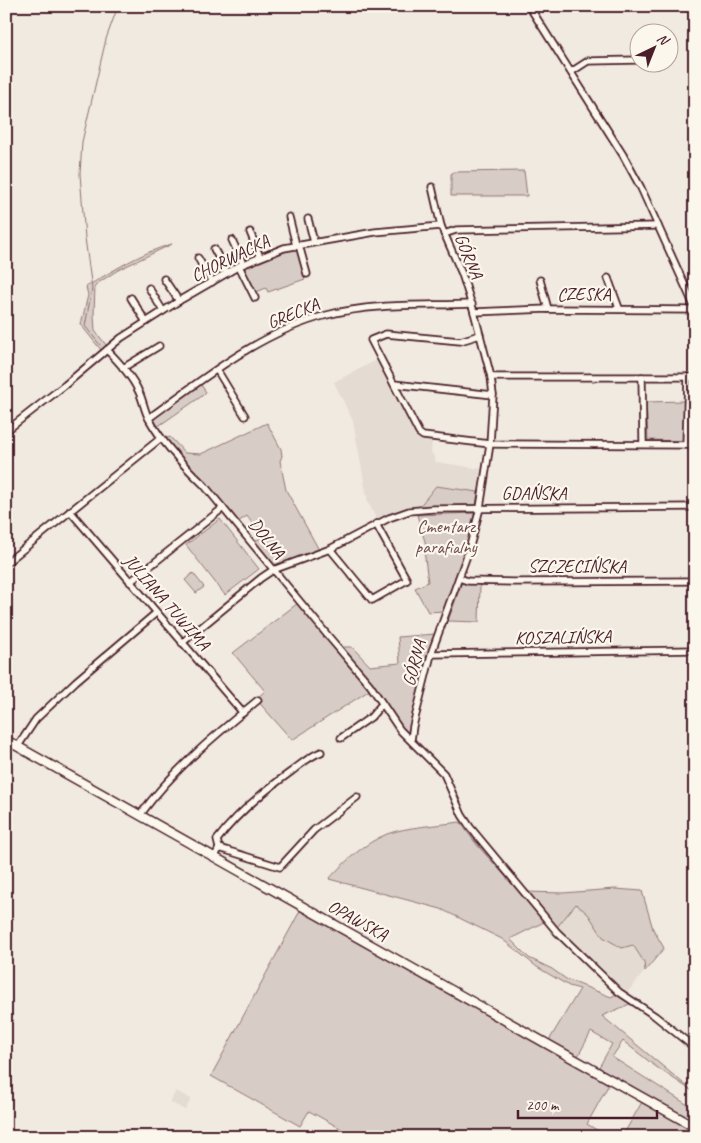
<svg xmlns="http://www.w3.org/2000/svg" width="701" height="1143" font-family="Caveat,sans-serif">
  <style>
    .built { fill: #e4dbd2 }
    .green { fill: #d8ccc6; stroke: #917678 }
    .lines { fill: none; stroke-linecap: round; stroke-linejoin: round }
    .stream { stroke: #8c6f72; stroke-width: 1 }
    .minor-casing { stroke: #4a1f2b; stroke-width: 9 }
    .major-casing { stroke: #4a1f2b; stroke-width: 11 }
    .minor { stroke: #fbf7ec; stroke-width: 5.5 }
    .major { stroke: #fbf7ec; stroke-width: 8 }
    .labels { text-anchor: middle; stroke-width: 4.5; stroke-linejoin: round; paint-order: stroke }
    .street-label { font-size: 18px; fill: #4a1f2b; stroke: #fbf7ec }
    .park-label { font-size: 18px; fill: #6e4a52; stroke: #fbf7ec }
  </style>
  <rect width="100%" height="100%" fill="#f0eae0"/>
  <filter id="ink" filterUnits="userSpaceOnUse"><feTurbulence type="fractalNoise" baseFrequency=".02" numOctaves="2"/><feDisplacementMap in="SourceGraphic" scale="10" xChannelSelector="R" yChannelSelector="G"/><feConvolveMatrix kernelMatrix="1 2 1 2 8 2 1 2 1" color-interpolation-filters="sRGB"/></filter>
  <g filter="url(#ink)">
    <g class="built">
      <path d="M379,359L420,438L432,440L431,451L436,462L482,469L478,492L436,486L419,507L396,513L377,520L368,502L353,421L334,382Z"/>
      <path d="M576,904L588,914L603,937L633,945L644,962L645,971L625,995L598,970L557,927Z"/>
      <path d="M176,1091L191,1099L185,1110L170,1102Z"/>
    </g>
    <g class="green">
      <path d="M524,171L527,196H451V174L453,172Z"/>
      <path d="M172,244L118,270L95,285L94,315L95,331L107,346L101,350L81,325L88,295L86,287C114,270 140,253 172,244Z"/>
      <path d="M289,249H298L305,279L268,292L266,288L254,293L243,268Z"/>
      <path d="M201,385L206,392L202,396L157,427L151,420Z"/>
      <path d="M684,401L685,441L648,440L646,402Z"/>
      <path d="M267,423L281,449L282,456L280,461L286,490L319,550L276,565L271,564L254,542L262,537L247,516L238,522C214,493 188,467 164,439L170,437L185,453L201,454Z"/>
      <path d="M436,486L478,492L476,506L419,507Z"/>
      <path d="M475,513L463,556L444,611L428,612L415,588L428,582L424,550L426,545L417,515Z"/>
      <path d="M220,519L259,569L225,595L186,545Z"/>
      <path d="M193,573L204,587L196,593L185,580Z"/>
      <path d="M462,582L480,585L479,622L448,621Z"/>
      <path d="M298,603L370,690L292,740L256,699L265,691L233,653Z"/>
      <path d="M435,634L410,738L401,729L338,647H352L370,666L400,663L398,637Z"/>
      <path d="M460,822L477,845L546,921L510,939L529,958L552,969L566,979L611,997L618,993L632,1003L602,1016L695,1093L655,1066L623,1041L612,1057L691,1107L695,1103V1124L598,1069L612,1044L591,1032L577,1058L548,1042L580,989L569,986L537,967L502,939L441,909L329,879C345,861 365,843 387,834C405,827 440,825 460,822Z"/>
      <path d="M615,889L642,891L653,929L664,948L645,971L644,962L633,945L622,948L603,937L588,914L576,904L557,927L526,892L563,893Z"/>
      <path d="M301,909L609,1084L587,1124L608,1137H356L309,1111L300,1126L211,1076Z"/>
      <path d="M642,1102L695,1131V1137H622Z"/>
    </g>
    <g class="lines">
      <g class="stream">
        <path d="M100,345L85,326L92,289L85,238L80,174L82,142L106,39L118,6"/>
        <path d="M437,646L439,640"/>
        <path d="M428,679L433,658"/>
        <path d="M375,699L379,705"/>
        <path d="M381,708L395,727"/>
        <path d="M398,732L404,738"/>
        <path d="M454,804L467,831L490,859"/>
      </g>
      <g class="minor-casing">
        <g id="minor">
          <path d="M529,6L623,155L641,188L695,308"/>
          <path d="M571,72L588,61L638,60"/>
          <path d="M289,217L296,245"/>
          <path d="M308,219L314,242"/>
          <path d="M250,232L260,257"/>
          <path d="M444,234L456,230L658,226"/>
          <path d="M232,240L243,264"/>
          <path d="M299,245L307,274"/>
          <path d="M214,249L227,273"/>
          <path d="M198,258L212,282"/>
          <path d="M239,266L255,298"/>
          <path d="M608,278L619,308"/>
          <path d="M164,279L179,301"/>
          <path d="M540,280L548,309"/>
          <path d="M149,288L163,311"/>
          <path d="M131,298L146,322"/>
          <path d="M474,312L548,309L695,310"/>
          <path d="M480,335L460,341L386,334L371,340L419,433L423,436L490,444L695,445"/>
          <path d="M107,350C119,362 131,375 138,390C143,399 144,410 149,419C163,444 184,466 204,485L329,637L370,685L400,730L444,774L462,815L470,827L557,932L619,992L655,1016L695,1048"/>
          <path d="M123,368L159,346"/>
          <path d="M217,370L245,416"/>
          <path d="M491,377H695"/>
          <path d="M642,377L643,444"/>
          <path d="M394,384L493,395"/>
          <path d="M149,418C203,379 260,332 327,315C374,303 423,306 472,304"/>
          <path d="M6,431L65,385L121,338L182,299L239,266L284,248L375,232L441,226"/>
          <path d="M686,445L688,377"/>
          <path d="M70,511L243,713"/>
          <path d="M330,549L372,600L407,580L376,524"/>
          <path d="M6,563L161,438"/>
          <path d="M459,578L468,581L514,582L695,581"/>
          <path d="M130,582L223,508"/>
          <path d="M182,643L261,578L273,570L330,549L389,518L409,511L433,509L695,507"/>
          <path d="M432,654L695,650"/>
          <path d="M341,738L371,717L382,704"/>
          <path d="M411,740L413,726L432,651L469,550L480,508L490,444L493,395L491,377L474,312L462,274L441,226L432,187"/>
          <path d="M18,746L36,719L76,681L156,613"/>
          <path d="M140,815C174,769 214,736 258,700"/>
          <path d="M219,848L280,867L314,830L357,797"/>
          <path d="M215,857L219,848L217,840C237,813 264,791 292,771C301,764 310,756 321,752"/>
        </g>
      </g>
      <g class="major-casing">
        <path id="major" d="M6,740L695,1127"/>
      </g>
      <use href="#minor" class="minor"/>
      <use href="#major" class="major"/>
    </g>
  </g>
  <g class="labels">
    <g class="street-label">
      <text transform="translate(469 256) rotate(68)" y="6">GÓRNA</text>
      <text transform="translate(230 258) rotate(-26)" y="6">CHORWACKA</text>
      <text x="584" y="300">CZESKA</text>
      <text transform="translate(293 313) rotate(-22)" y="6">GRECKA</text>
      <text x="534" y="499">GDAŃSKA</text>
      <text transform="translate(267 538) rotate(51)" y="6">DOLNA</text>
      <text x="577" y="572">SZCZECIŃSKA</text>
      <text transform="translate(167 602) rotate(49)" y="6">JULIANA TUWIMA</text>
      <text transform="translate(563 637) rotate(-1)" y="6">KOSZALIŃSKA</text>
      <text transform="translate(414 663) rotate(-75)" y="6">GÓRNA</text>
      <text transform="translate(358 920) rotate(29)" y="6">OPAWSKA</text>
    </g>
    <g class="park-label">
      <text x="446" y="532">Cmentarz<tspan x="446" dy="21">parafialny</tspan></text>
    </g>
  </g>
  <rect width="701" height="1143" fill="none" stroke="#fbf7ec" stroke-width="25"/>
  <rect x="12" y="12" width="676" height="1118" fill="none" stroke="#4a1f2b" stroke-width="2" filter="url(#ink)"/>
  <g transform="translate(654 48) rotate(43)"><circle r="24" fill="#fbf7ec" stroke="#b4a19f"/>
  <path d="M0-4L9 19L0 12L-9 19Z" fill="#4a1f2b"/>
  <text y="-8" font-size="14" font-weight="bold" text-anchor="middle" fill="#4a1f2b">N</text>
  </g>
  <path d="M518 1110v8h139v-8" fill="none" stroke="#4a1f2b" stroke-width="2.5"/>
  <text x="526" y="1110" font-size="15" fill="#4a1f2b" stroke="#fbf7ec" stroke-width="4" paint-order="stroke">200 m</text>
</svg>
